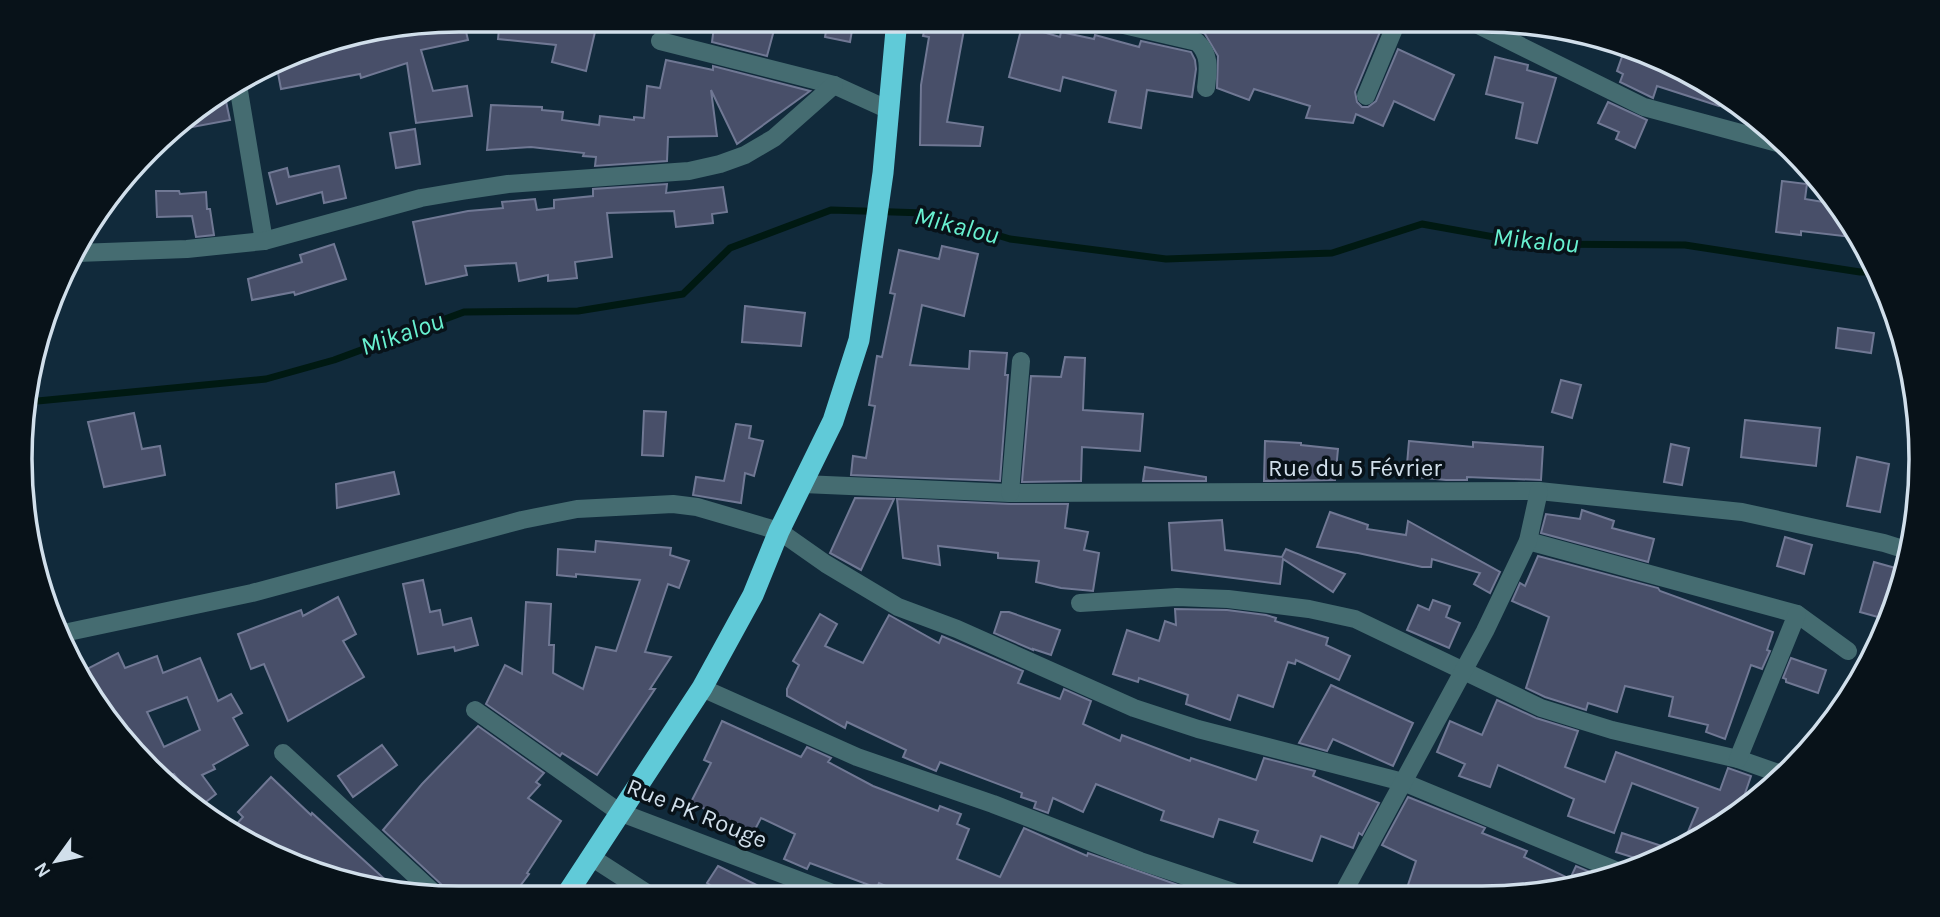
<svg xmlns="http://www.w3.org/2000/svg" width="1940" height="917" font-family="Karla,sans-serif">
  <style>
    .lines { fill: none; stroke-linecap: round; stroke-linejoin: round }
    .stream { stroke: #001912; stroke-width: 7 }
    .building { fill: #484f69; stroke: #707894; stroke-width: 2; fill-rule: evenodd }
    .street { stroke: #456c71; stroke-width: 18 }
    .highway { stroke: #60cad8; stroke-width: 21 }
    .labels { text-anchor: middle; stroke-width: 7; stroke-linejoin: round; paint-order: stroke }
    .street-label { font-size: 24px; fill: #d1dfeb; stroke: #081219 }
    .water-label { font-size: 26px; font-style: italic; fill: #68f1d0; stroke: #081219 }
    .rim { fill: none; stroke: #d1dfeb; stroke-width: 3.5 }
  </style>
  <rect width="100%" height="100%" fill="#112a3b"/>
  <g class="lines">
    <path class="stream" d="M27,402L266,379L334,360L464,312L578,311L683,294L730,248L831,210L925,213L1010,239L1166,259L1332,253L1422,224L1533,244L1685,245L1860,272H1875"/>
  </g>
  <g class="building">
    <path d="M463,19L468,40L421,50L433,91L467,86L472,116L416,123L407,63L361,78L360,74L281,89L277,68L297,64L295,54L317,43Z"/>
    <path d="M500,19H598L586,71L552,62L556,45L498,39Z"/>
    <path d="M715,19H777L767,56L712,42Z"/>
    <path d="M828,19H854L850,42L825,37Z"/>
    <path d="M927,19H966L947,122L983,127L980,146L920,145L921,85L929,37L923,36Z"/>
    <path d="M1149,19H1366L1382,27L1355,92L1357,102L1362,107H1368L1376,101L1398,49L1454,75L1434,120L1394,101L1383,126L1356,114L1353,123L1306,118L1310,106L1254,89L1249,100L1217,88L1218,56L1205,34L1200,31Z"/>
    <path d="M1022,26L1060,37L1061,32L1094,39L1095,35L1139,47L1141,41L1191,52L1195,60L1196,69L1192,97L1147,90L1141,128L1109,122L1116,91L1063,77L1060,91L1009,77Z"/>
    <path d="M1625,48L1650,53L1722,101L1719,106L1657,86L1653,98L1620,82L1623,74L1617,71Z"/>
    <path d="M1495,57L1528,65L1527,70L1556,78L1537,143L1516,138L1523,103L1486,94Z"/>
    <path d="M666,60L713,70V66L810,91L737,144L711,90L717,136L668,137L667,161L595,166L596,157L583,156L584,153L531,147L487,150L491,105L542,107V110L563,112L562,120L599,125L600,116L634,120V117L644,118L647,86L660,88Z"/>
    <path d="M224,92L230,120L171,131L191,110Z"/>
    <path d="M1608,102L1647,120L1635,148L1616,139L1619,132L1598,123Z"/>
    <path d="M415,129L420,164L396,168L390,133Z"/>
    <path d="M339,166L346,198L324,203L322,192L277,204L269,173L287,168L289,177Z"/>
    <path d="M1782,181L1807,184L1805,199L1829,203L1852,237L1801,231V235L1776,232Z"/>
    <path d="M667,184L666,193L723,187L727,212L712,214L713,223L676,227L674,211L607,213L612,257L575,262L577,278L548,281V275L519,281L516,263L465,266L467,275L426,284L413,222L468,211L503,208L502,202L535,199L537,210L554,208V200L593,196V189Z"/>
    <path d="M156,191H179L180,194L206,192L207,209H210L214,235L196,237L192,216L157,217Z"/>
    <path d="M334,244L346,279L295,295L294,292L252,300L248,279L302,262L300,255Z"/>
    <path d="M942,246L978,254L964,316L922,305L910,365L969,369L970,351L1007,353L1005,375H1008L1000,481L851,475L853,456L866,458L875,406L869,405L877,356L882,357L895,294L890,293L899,250L939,259Z"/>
    <path d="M745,306L805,313L801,346L742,342Z"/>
    <path d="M1838,328L1874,333L1871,353L1836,348Z"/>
    <path d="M1065,357L1085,358L1083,410L1143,414L1140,451L1082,447L1081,481L1022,482L1031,376L1061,377Z"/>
    <path d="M1561,380L1581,385L1572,418L1552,412Z"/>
    <path d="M644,411L666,412L663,456L642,455Z"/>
    <path d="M134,413L142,449L160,446L165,475L104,487L88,422Z"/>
    <path d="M1745,420L1820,428L1816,466L1741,457Z"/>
    <path d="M736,424L751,426L749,438L763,441L754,476L745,473L741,503L693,495L696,477L724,481Z"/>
    <path d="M1265,441L1301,443V445L1338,449L1335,480L1264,481Z"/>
    <path d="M1409,441L1473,447V442L1543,447L1541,480L1467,477V480H1446L1406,476Z"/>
    <path d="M1671,444L1689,448L1682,485L1664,482Z"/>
    <path d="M1857,457L1889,464L1880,512L1847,506Z"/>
    <path d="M1145,467L1206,477V481H1143Z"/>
    <path d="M394,472L399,494L337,508L336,484Z"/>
    <path d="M855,498L894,499L861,570L830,553Z"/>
    <path d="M897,499L1010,504H1068L1065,528L1088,532L1084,550L1099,553L1093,591L1061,588L1036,582L1039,561L998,558V553L938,546L940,565L903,558Z"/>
    <path d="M1582,510L1614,521L1612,528L1654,539L1648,562L1541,533L1546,514L1580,519Z"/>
    <path d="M1330,512L1368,525L1367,529L1406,535L1408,521L1500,572L1490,593L1474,584L1480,573L1432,559L1431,567H1422L1358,553L1317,547Z"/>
    <path d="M1222,520L1225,550L1282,557L1286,549L1345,574L1333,592L1283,559L1280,584L1172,570L1169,523Z"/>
    <path d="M1785,537L1812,545L1804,574L1777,566Z"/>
    <path d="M596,541L671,548L670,555L689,561L679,588L668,584L645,652L671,657L650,689H655L597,775L562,753L560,756L486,704L505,665L522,674L526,602L551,604L549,645H554L553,673L583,689L596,647L616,651L640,580L576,574V577L557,575L558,549L595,552Z"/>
    <path d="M1538,556L1658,588L1660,591L1773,632L1767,650L1770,651L1762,669L1751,665L1725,739L1706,732L1708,725L1669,716L1673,697L1625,686L1617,712L1588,703L1586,710L1545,697L1526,688L1549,617L1512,601L1520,583L1525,586Z"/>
    <path d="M1874,562L1899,569L1885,619L1860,612Z"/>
    <path d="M423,580L430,612L440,610L443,625L471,618L478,645L455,651L454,647L418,654L403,584Z"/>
    <path d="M338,597L356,634L343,641L364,677L288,721L264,664L251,669L238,634L301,610L303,616Z"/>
    <path d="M1433,600L1450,606L1446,617L1460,623L1449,648L1407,630L1418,605L1429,610Z"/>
    <path d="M1175,609L1227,610L1266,615L1276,618L1275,621L1328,638L1326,645L1350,656L1339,680L1296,660L1295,664L1288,662L1273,707L1238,695L1230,720L1186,704L1188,695L1139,678L1138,682L1113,674L1127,630L1159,641L1165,621L1176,625Z"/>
    <path d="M1001,612H1009L1060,630L1051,655L1033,649V650L994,633Z"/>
    <path d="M820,614L837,624L825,646L863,663L889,615L939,643L942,636L1023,671L1018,683L1060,699L1064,689L1091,701L1083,724L1120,741L1122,735L1190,761L1191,758L1256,780L1264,758L1315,771L1313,776L1379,803L1362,835L1359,833L1353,848L1321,836L1312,861L1254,842L1258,831L1219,819L1213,837L1161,820L1164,811L1096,784L1083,812L1053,798L1048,813L1034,808L1036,802L1021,797L1022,793L940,762L936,771L903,757L906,750L847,722L845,728L787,696V689L799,665L793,661Z"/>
    <path d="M118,653L125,668L157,656L163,673L200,658L218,701L231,694L242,713L233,718L248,745L213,765L215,769L202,775L216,794L202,805L193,799L174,774L163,779L148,769L79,673ZM187,697L200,730L164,747L147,712Z"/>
    <path d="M1791,658L1826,670L1818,693L1786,682V679L1783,678Z"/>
    <path d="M1331,685L1413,723L1393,766L1333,739L1327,751L1299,743Z"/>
    <path d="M1497,700L1536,718L1578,731L1565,767L1605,782L1616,752L1720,790L1728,768L1751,776L1738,814L1682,846L1698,808L1632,783L1614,833L1568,816L1574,799L1498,765L1490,787L1459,776L1465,764L1437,752L1450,721L1482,735Z"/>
    <path d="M722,721L801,757L807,747L831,758L828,762L873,786L938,811L940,806L961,814L957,824L969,829L957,859L1000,877L1024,828L1087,856L1088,853L1206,895L909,896L879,883L877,888L810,863L807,869L784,859L795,834L761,818L749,841L723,827L727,820L691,802L711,763L704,760Z"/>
    <path d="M478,726L544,773L536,782L540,785L528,798L561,821L527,873L529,874L511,898H458L445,895L442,885L383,830L422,784Z"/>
    <path d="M382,745L397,765L353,797L338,776Z"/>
    <path d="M271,777L311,815L312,813L390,884L290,864L234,827L243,817L238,812Z"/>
    <path d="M1408,797L1485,828L1482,833L1527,851L1524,857L1570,879L1576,866L1602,877L1539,894H1405L1416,861L1382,845Z"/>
    <path d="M1622,833L1674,850L1651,863L1616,852Z"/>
    <path d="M718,866L781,897H728L707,883Z"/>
  </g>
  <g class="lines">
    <g class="street">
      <path d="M1098,19L1197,42C1211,55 1208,70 1206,88"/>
      <path d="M1466,19L1644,107L1789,146"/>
      <path d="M660,41L834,85L889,110"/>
      <path d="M238,85L264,241"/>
      <path d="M1366,96L1398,19"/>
      <path d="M77,253L187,249L264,241L421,198L462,191L508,184L689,171L720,164L745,155L774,138L834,85"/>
      <path d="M803,484L1010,493L1539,491L1742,512L1884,543L1903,549"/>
      <path d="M1010,493L1021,361"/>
      <path d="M1528,541L1797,614L1848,651"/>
      <path d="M1080,603L1177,597L1228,599L1309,609L1355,619L1541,708L1612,730L1738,759L1781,774"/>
      <path d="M59,634L252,593L522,520L577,509L673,504L697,507L779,531L826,564L898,607L957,629L1134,708L1198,729L1403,782L1620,872"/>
      <path d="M702,688L857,757L993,804L1140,861L1242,895"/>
      <path d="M475,710L619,812L840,896"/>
      <path d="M283,753L434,893"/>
      <path d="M1738,759L1797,614"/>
      <path d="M591,857L653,897"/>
      <path d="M1342,895L1485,631L1528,541L1539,491"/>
    </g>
    <path class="highway" d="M565,897L702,688L753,595L779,531L833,421L859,340L883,173L897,19"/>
  </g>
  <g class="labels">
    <g class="street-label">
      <text x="1355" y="476">Rue du 5 Février</text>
      <text transform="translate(697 813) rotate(22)" y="8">Rue PK Rouge</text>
    </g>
    <g class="water-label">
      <text transform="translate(957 225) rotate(14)" y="9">Mikalou</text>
      <text transform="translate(1536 240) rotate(5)" y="9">Mikalou</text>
      <text transform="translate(402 333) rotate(-19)" y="9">Mikalou</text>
    </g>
  </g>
  <path d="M0 0H1940V917H0ZM459 32H1482A427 427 0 0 1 1909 459V459A427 427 0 0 1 1482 886H459A427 427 0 0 1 32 459V459A427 427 0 0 1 459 32Z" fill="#081219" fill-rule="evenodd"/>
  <path class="rim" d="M459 32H1482A427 427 0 0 1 1909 459V459A427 427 0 0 1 1482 886H459A427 427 0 0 1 32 459V459A427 427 0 0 1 459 32Z"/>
  <g transform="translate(56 861) rotate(237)" stroke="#081219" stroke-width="5" paint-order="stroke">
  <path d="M0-5L12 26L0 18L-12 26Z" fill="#d1dfeb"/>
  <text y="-10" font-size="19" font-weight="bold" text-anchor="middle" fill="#d1dfeb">N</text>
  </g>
</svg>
